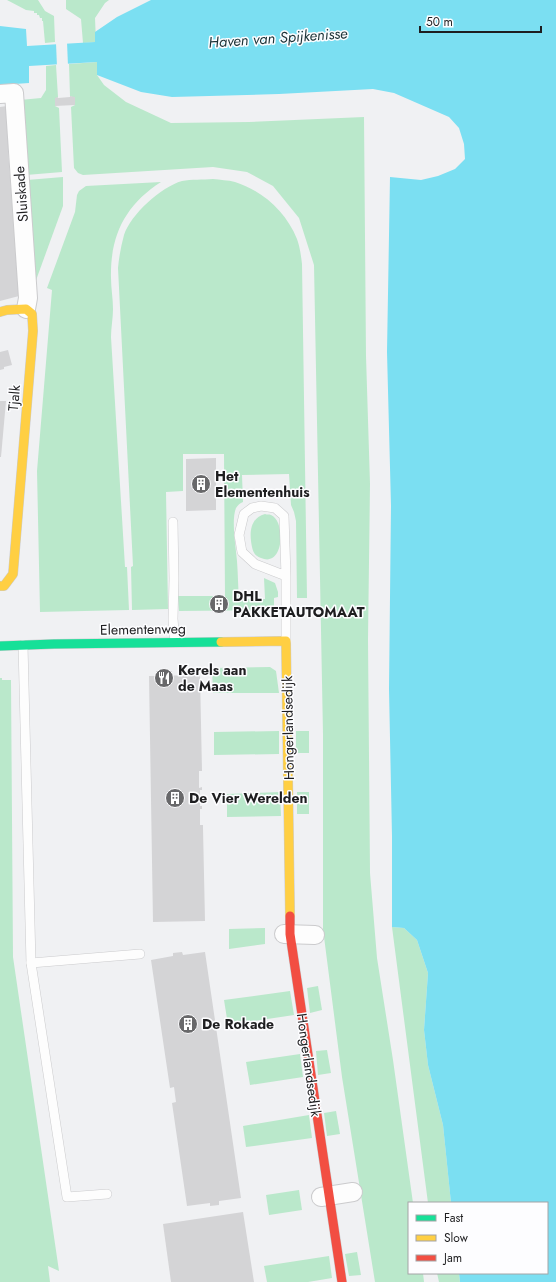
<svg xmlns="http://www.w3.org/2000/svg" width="556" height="1282" font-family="Jost,sans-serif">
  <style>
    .green { fill: #bae8cb }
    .water { fill: #7bdff2 }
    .pier { fill: #f0f1f3 }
    .building { fill: #d4d4d6 }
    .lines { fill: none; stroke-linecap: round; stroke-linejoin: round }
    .lane-casing { stroke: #cbcbcd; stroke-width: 10 }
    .street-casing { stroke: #cbcbcd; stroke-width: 20 }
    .fast-casing { stroke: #cbcbcd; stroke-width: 10 }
    .slow-casing { stroke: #cbcbcd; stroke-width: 10 }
    .jam-casing { stroke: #cbcbcd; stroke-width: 10 }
    .lane { stroke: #fdfdfd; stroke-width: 9 }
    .street { stroke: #fdfdfd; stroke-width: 18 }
    .fast { stroke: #16e098; stroke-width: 9 }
    .slow { stroke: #ffcf43; stroke-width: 9 }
    .jam { stroke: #f24e42; stroke-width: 9 }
    .labels { text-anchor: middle; stroke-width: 3; stroke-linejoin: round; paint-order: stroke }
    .street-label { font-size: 14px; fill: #1e1e20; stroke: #fdfdff }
    .poi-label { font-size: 14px; font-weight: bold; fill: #1e1e20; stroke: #fdfdff; text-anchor: start }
    .water-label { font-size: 15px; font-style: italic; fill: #1c3338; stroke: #fdfdff }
  </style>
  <rect width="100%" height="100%" fill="#f0f1f3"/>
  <g class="green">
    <path d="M7,0H38L45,11L54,16L55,42L45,43L43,21H42V18H40L39,15H37V13H34V11L26,10Z"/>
    <path d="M66,0H109L105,3L95,18L96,42L83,43L81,19L66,9Z"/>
    <path d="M97,62V75L104,85L126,102L171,123L249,122L364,117L366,356L370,484L368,640L370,873L377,958L393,1060L413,1203H409V1273H423L424,1282H375L342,1077L323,929V734L314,265L299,218L273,186L247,172L213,167L83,175L78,173L74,168L71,107L75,105V98L70,96L69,64Z"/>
    <path d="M56,65L58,97L55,99V106L59,108L62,172L26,175L20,100L41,98L46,90V66Z"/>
    <path d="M63,177V206L35,283L27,180Z"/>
    <path d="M213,179C220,180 228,180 235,182C263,191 286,212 297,239C300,247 301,256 302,264L307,598H297L296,521L294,512L291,505L289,474L242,475L243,502C240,503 238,505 236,508C231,520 236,548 237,561C238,574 238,587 239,599H265L264,578L275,583L278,592V597L274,598V610L179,611L178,596H225L224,454H183V491L166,492L168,609L132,610L131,567L133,566L118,268C119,257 121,246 124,235C131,214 161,187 182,181C191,179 203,180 213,179Z"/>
    <path d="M161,182C125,205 110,236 111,278C111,288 113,299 113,309C113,318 111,328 111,337L125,567H127L129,610L40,612L37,471L52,290L47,288L75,212L77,195L79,191L86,186Z"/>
    <path d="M265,514C267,515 269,514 271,515C286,521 284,568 261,558C255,556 253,552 252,547C249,533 250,518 265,514Z"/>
    <path d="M270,667L276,671L279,693H213L212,668Z"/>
    <path d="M0,678H2V680H11L13,957L59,1271L48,1266L50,1282H0Z"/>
    <path d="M279,731V754L214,755V732Z"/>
    <rect x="296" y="731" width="13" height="22"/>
    <path d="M280,792L281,816L227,817V794Z"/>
    <rect x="297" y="792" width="12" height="22"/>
    <path d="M392,927L404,928L417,940L428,973L424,1030L428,1065L443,1125L451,1203H428Z"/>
    <path d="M265,928V944L229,949V929Z"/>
    <path d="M318,986L322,1010L310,1013L307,988Z"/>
    <path d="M290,991L294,1015L228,1025L224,1000Z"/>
    <path d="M327,1050L331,1073L318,1075L316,1051Z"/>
    <path d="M300,1054L303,1077L250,1085L246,1062Z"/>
    <path d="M336,1111L340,1134L327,1136L324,1113Z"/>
    <path d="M309,1115L312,1138L246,1147L243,1126Z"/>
    <path d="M299,1190L302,1210L269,1215L266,1195Z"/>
    <path d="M357,1252L361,1275L349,1276L345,1254Z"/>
    <path d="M329,1256L332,1278L308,1282H267L264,1266Z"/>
    <path d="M437,1273H459L460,1282H439Z"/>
  </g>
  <path class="water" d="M151,0H556V1282H460L459,1273H547V1203H451L443,1125L428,1065L424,1030L428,973L417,940L404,928L392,927V836L389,689L391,506L387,352L390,177L421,180L438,176L455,169L465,159L464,144L459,128L449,117L394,93L373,89L279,94L172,97L141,92L97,75V62L29,66V83L0,85V26L26,29L27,46L95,42V32L117,17Z"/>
  <path class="pier" d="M67,42L68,66L57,67L56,43Z"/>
  <g class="building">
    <path d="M70,96L75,97V105L55,106V98L58,97V98L70,97Z"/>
    <path d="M7,106L10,150H8L19,296L0,301V107Z"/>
    <path d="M8,350L12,365L4,367V369L0,370V352Z"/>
    <path d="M0,401H6L1,457H0Z"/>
    <path d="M216,458V510L186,511V459Z"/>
    <path d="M226,601L227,607H212V602Z"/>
    <path d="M200,675L202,771H199V788L202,787V790H200V806H202V809H200V825H203V828L205,921L153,922L149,676Z"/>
    <path d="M182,952L183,955L205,952L241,1198L219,1201V1205L210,1206V1203L187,1206L172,1103L176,1102L174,1087L170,1088L151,960L173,956V953Z"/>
    <path d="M243,1212L254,1282H171L163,1224Z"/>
  </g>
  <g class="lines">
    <g class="lane-casing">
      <g id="lane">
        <path d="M173,522L174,579L173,619L175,642"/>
        <path d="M286,576L255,564L242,552L239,535L244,514L252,508L261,506L275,508L284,516L286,576V641"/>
        <path d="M23,645L31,963L67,1197L107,1194"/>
        <path d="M31,963L140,954"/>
      </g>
    </g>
    <g class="street-casing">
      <g id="street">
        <path d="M0,94L14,93L28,298L26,309"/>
        <path d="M284,934L315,935"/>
        <path d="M321,1197L353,1192"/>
      </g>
    </g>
    <g class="fast-casing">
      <path id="fast" d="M0,646L54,644L221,642"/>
    </g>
    <g class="slow-casing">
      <g id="slow">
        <path d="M0,312L7,310L26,309L32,314L33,331L13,574L4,586H0"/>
        <path d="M221,642L286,641L290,916"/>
      </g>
    </g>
    <g class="jam-casing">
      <path id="jam" d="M290,916V934L342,1282"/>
    </g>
    <use href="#lane" class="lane"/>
    <use href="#street" class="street"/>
    <use href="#fast" class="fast"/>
    <use href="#slow" class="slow"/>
    <use href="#jam" class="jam"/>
  </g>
  <defs>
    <g id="building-disc" transform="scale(1)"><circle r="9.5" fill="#68686a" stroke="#fdfdff"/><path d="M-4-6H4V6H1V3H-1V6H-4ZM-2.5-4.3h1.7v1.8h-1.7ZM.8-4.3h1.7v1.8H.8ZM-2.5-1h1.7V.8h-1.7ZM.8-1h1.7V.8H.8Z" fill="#fff"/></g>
    <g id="restaurant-disc" transform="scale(1)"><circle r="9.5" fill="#68686a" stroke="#fdfdff"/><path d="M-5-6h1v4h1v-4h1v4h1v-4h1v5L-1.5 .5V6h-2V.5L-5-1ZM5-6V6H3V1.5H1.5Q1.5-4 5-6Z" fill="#fff"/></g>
  </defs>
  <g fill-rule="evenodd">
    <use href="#building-disc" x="201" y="484"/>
    <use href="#building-disc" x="219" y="604"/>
    <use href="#restaurant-disc" x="164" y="678"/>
    <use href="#building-disc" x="175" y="798"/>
    <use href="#building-disc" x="188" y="1024"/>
  </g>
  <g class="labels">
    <g class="street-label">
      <text transform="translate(21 194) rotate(-94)" y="5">Sluiskade</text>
      <text transform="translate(14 398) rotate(-85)" y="5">Tjalk</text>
      <text transform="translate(143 629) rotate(-1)" y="5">Elementenweg</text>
      <text transform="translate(288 728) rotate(-91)" y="5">Hongerlandsedijk</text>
      <text transform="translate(309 1065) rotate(82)" y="5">Hongerlandsedijk</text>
    </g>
    <g class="poi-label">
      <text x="215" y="481">Het<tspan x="215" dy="16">Elementenhuis</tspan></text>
      <text x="233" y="601">DHL<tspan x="233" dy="16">PAKKETAUTOMAAT</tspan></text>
      <text x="178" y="675">Kerels aan<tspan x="178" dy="16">de Maas</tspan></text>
      <text x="189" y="803">De Vier Werelden</text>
      <text x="202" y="1029">De Rokade</text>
    </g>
    <g class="water-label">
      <text transform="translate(278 38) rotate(-4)" y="5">Haven van Spijkenisse</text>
    </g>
  </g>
  <rect x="408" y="1202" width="140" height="72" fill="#fdfdff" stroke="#a4a4a6"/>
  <rect x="416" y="1215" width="20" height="6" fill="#16e098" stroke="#a4a4a6"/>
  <text x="444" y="1222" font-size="12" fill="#1e1e20">Fast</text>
  <rect x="416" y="1235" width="20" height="6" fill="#ffcf43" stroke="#a4a4a6"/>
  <text x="444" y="1242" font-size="12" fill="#1e1e20">Slow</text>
  <rect x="416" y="1255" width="20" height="6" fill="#f24e42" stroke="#a4a4a6"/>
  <text x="444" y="1262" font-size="12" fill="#1e1e20">Jam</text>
  <path d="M420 26v6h121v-6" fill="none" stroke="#1e1e20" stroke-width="2"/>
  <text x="426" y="26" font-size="12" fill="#1e1e20" stroke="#fdfdff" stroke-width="3" paint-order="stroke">50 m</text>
</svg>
